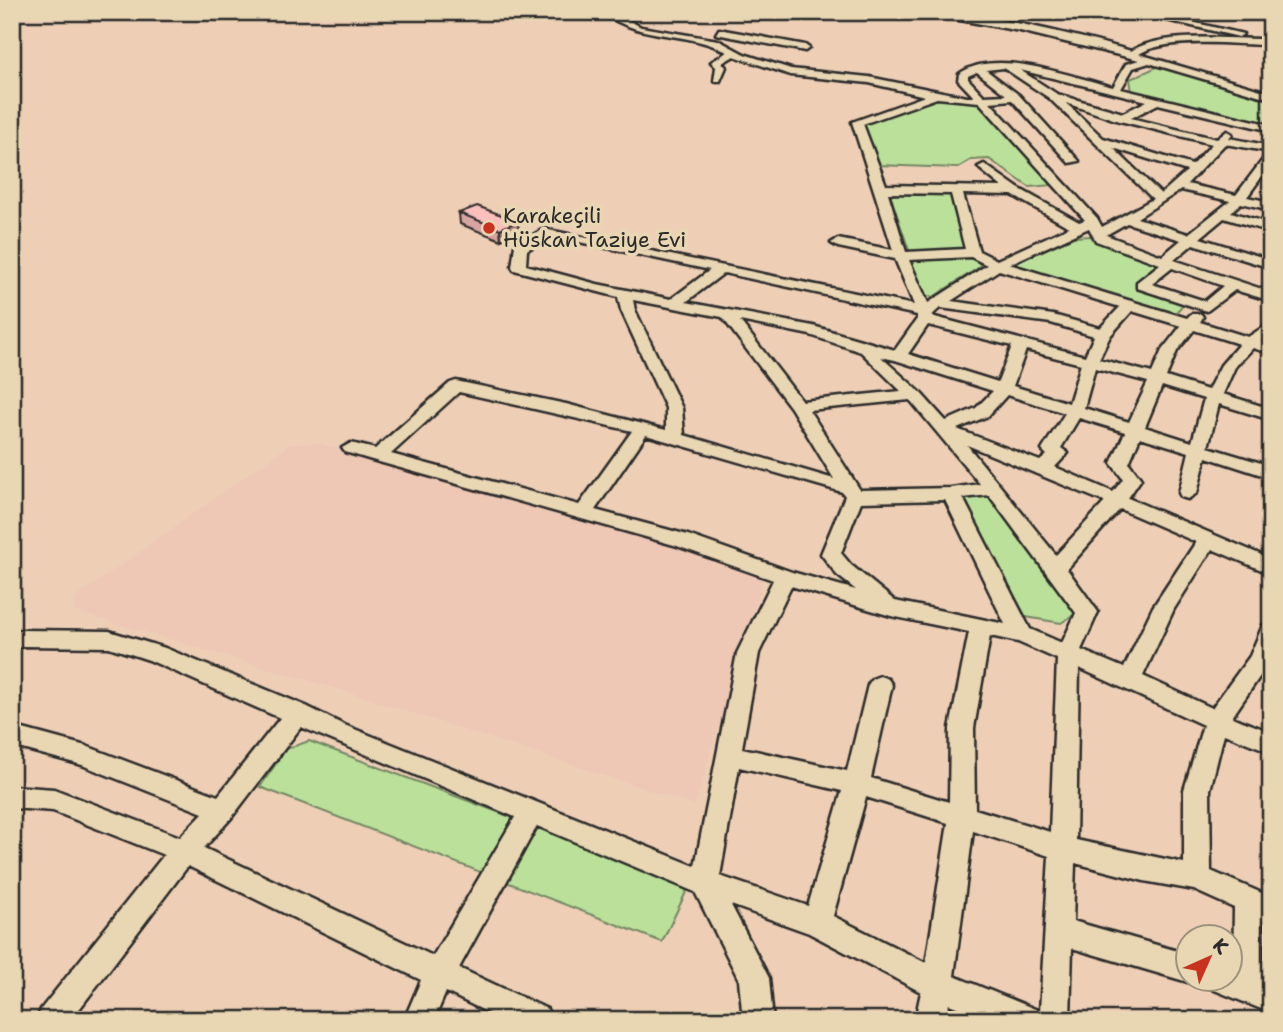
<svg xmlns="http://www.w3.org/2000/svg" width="1283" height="1032" font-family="'Shantell Sans',sans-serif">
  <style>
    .built { fill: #eec7b5 }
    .green { fill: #bbe09a; stroke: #738662; stroke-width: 2 }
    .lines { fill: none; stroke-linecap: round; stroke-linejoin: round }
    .minor-casing { stroke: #2b2b2b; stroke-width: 5 }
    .minor { fill: #e9d6b3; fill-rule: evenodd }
    .wall { fill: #d8a4a2; stroke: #2b2b2b; stroke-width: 2 }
    .shaded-wall { fill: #b08684; stroke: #2b2b2b; stroke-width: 2 }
    .building { fill: #fbbfbc; stroke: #2b2b2b; stroke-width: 2 }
    .poi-dot { fill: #c8321e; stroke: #e9d6b3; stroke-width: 2.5 }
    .labels { text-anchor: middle; stroke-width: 7; stroke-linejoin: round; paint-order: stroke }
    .far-poi-label { font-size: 21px; fill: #2b2b2b; stroke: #e9d6b3; text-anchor: start }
  </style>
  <rect width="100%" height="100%" fill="#eecfb6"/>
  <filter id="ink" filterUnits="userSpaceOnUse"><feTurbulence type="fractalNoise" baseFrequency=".0143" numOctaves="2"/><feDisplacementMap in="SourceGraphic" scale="14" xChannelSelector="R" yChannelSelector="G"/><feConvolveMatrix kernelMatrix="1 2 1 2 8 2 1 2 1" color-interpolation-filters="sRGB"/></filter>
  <g filter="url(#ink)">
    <path class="built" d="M318,443L516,497L690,534L767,564L695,805L354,694L74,611L75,598L289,445Z"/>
    <g class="green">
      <path d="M1159,66L1271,99V127L1132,92L1130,79Z"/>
      <path d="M932,99L979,101L1054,185L1029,187L989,159L971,160L957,168L877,165L862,122Z"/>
      <path d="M889,192H951L967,249L910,253Z"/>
      <path d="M1092,236L1162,263L1136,285L1186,302L1174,314L1011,265L1073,237Z"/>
      <path d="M974,256L981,266L933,297L921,295L911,258Z"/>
      <path d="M993,494L1078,612L1061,623L1026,617L956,496Z"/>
      <path d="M309,741L676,879L688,888L662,942L260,787L286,749Z"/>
    </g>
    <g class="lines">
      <g class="minor-casing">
        <g id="minor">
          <path d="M602,12H613L641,27L718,40L744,54L791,69L869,77L967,97H974L958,80L959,74C995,47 1072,77 1113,87L1126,64L1139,60L1020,31L916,12C982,12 1068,33 1131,51C1165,30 1231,40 1271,39V45C1236,45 1168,36 1139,54L1271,93V99L1149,63L1133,68L1121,89L1271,125V131L1158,104L1131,118L1217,139L1227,131L1232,134L1229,138L1271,146V152L1225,144L1187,184L1236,195L1267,154L1271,153V164L1247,197L1271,202V210L1241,203L1231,212L1271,224V232L1224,218L1200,238L1271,260V268L1193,244L1174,260L1271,292V301L1235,290L1207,311L1137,288V282L1160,264L1096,241L1089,228L1009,264L1187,318L1191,314H1201L1203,317L1200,322L1248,337L1271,322V333L1261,341L1271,344V354L1253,348L1235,367L1223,394L1271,409V420L1219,404L1208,447L1271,466V478L1206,457L1197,493L1188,499L1181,497L1179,493L1189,452L1140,437L1129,463L1141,479L1128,498L1271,559V574L1212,549L1174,609L1143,676L1212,708L1250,656L1263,625L1271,623V660L1232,717L1271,732V752L1224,734L1210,790L1211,871L1271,897V924L1262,921L1263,980L1271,983V1013L1212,989L1207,979H1230V968L1233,969L1234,908L1194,890L1144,881L1075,863L1073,921L1188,954V979H1195L1188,982L1072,948L1070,1020H989L949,1004L945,1020H915L921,992L809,933L731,905L769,978L773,1020H743L739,980L695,892L537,826L459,968L547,1009L551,1020H503L446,992L434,1020H404L421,980L188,866L71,1020H37L41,1009L164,855L53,811L12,808V786L54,789L180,837L203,813L82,765L12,746V726L86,746L218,796L280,718L149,660L109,647L23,646L12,650V633L21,630L109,631L165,648L306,706L342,724L695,866L737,653L773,580L674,545L372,460L345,452L342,448L351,443L375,449L450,383L456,381L566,404L666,430V408L621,310L618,297L514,270L512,267L515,245L544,229L914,305L895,259L838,247L831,243L838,239L893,250L852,122L925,96L869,83L790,75L734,56L722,63L726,67L720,81H714L716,67L711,62L727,52C687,30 642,42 602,12ZM1004,68L1049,98L1153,199L1102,227L1097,218L990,102L1012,100L1069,163L1079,161L1019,95L986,70ZM1020,70L1147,101L1123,113L1057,94ZM977,72L1006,95L984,96L968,79V76ZM937,98L979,102L1085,220L1079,222L1018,188L984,164L978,167L980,169L1002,187L886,185L863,124ZM1066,103L1116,120L1212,144L1192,165L1103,138ZM1113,148L1187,171L1161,194ZM1181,190L1230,201L1188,234L1137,218ZM888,193L951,194L965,249L906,252ZM963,194L1012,195L1069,227L997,260L979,251ZM1127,223L1181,240L1162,256L1106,235ZM551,236L710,270L671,299L597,284L526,265L527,250ZM971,257L987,265L928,303L909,260ZM1172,268L1223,286L1205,301L1152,284ZM999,270L1120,307L1100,328L1053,315L951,301ZM724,273L917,315V319L895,350L813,326L686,302ZM633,300L722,317L791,408L834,479L684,435L682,408L635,310ZM940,308L1051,323L1094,336L1085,356L931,316ZM1132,311L1181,326L1162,350L1152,373L1099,359L1110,336ZM740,321L810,335L861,352L901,391L802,401ZM928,325L1012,346L998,382L908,354ZM1194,330L1239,344L1221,365L1208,390L1166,377L1177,351ZM1026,350L1081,364L1069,403L1013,386ZM881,357L895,360L993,391L976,408L946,421L919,391ZM1095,368L1148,382L1129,422L1084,408ZM1162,386L1204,399L1192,442L1145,427ZM459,392L632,431L579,505L391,454ZM1007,395L1065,413L1042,450L1047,455L1040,461L957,429L988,416ZM910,400L980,484L951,488L860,490L809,410ZM1079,418L1125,432L1111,463L1123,479L1113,492L1055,467L1068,453L1061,448ZM646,435L842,492L845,496L821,554L837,575L856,590L792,572L688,535L595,510ZM967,445L1105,502L1056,555ZM989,495L1076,613L1062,643L1030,629L963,498ZM945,500L1005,624L895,601L851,565L841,553L861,502ZM1120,509L1196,542L1153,607L1124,668L1081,650L1098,612L1067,569ZM791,586L891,616L969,632L950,728L949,802L871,778L892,685L888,679L880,676L872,679L868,685L847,771L742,748L759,653ZM990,636L1018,642L1057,659L1050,832L975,809L974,728ZM1079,668L1203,725L1184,790V863L1076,840ZM301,727L515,817L433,956L204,848L232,817ZM739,767L842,791L808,906L720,876ZM866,797L948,823L926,963L833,916ZM973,831L1049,856L1040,1011L954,976Z"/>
          <path d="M1132,12H1149L1243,34L1239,37Z"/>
          <path d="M1245,12L1271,16V21L1246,14Z"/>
          <path d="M719,29L805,45L809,48L805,51L716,34Z"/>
        </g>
      </g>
      <use href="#minor" class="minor"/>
    </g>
    <path class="wall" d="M459,213L519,232L501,240L460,224Z"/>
    <path class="shaded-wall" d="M518,221L519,232L501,240L500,229Z"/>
    <path class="building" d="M477,206L518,221L500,229L459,213Z"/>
  </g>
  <circle class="poi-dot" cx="489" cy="228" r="7"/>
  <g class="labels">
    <g class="far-poi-label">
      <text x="503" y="223">Karakeçili<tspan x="503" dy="24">Hüskan Taziye Evi</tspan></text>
    </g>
  </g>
  <rect width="1283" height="1032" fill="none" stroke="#e9d6b3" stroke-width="42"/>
  <rect x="21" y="21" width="1241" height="990" fill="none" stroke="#2b2b2b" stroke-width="2.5" filter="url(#ink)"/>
  <g transform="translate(1209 958) rotate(45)"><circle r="33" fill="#e9d6b3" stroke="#9d927d" stroke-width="2"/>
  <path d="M0-5L12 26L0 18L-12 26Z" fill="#c8321e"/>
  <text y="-10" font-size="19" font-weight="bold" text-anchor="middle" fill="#2b2b2b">K</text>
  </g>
</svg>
